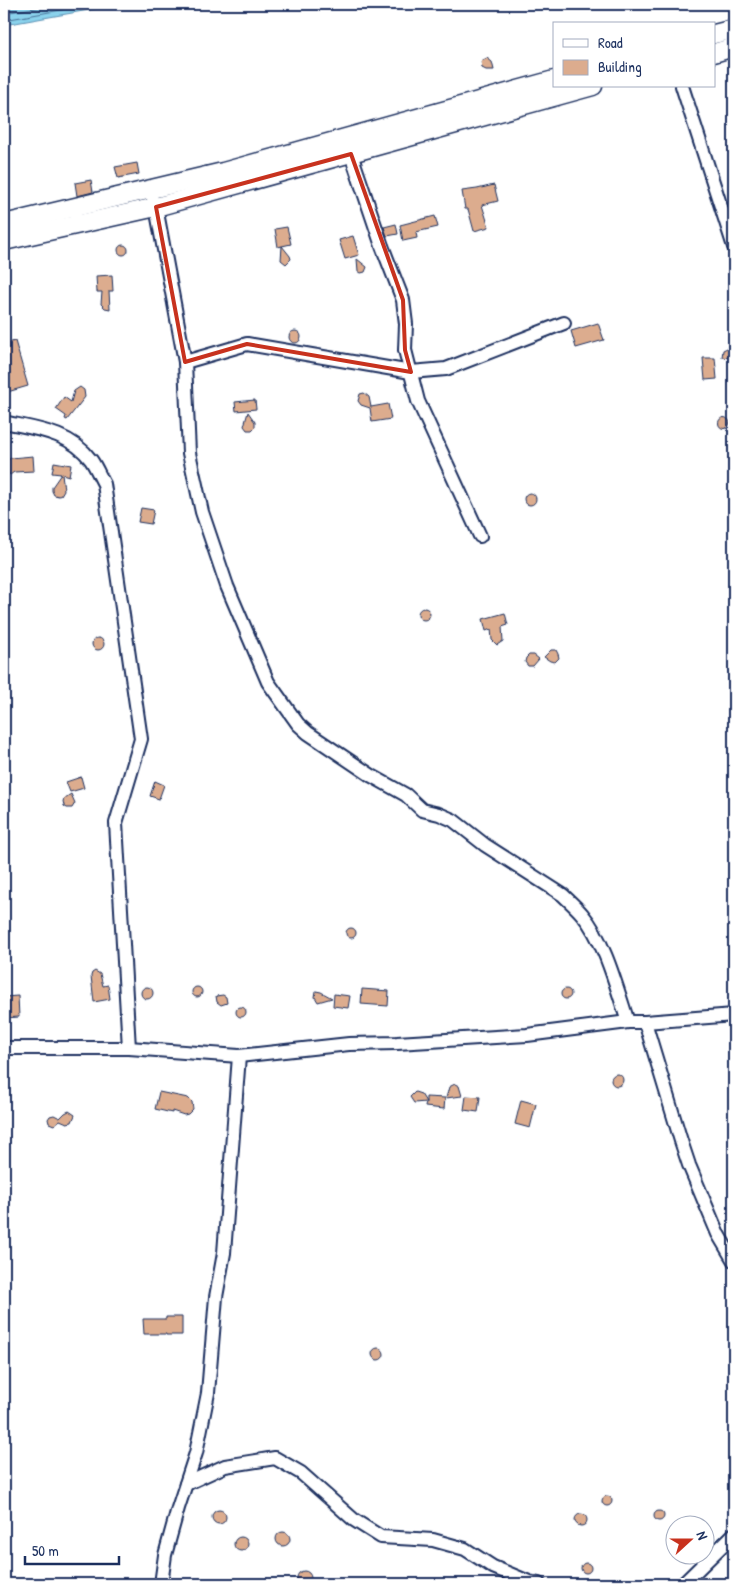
<svg xmlns="http://www.w3.org/2000/svg" width="738" height="1588" font-family="'Patrick Hand',sans-serif">
  <style>
    .water { fill: #8ad2ec; stroke: #5e91b3 }
    .lines { fill: none; stroke-linecap: round; stroke-linejoin: round }
    .shore { stroke: #477097; stroke-width: 1 }
    .building { fill: #dcac8e; stroke: #1b2f5e }
    .street-casing { stroke: #1b2f5e; stroke-width: 16 }
    .secondary-casing { stroke: #1b2f5e; stroke-width: 21 }
    .street { stroke: #fff; stroke-width: 12 }
    .secondary { stroke: #fff; stroke-width: 18 }
    .marked { fill: none; stroke: #c8321e; stroke-width: 4; stroke-linejoin: round }
  </style>
  <rect width="100%" height="100%" fill="#fff"/>
  <filter id="ink" filterUnits="userSpaceOnUse"><feTurbulence type="fractalNoise" baseFrequency=".02" numOctaves="2"/><feDisplacementMap in="SourceGraphic" scale="10" xChannelSelector="R" yChannelSelector="G"/><feConvolveMatrix kernelMatrix="1 2 1 2 8 2 1 2 1" color-interpolation-filters="sRGB"/></filter>
  <g filter="url(#ink)">
    <path class="water" d="M4,4H123L4,25Z"/>
    <g class="lines">
      <g class="shore">
        <path d="M4,13L58,4"/>
        <path d="M4,20L95,4"/>
      </g>
    </g>
    <g class="building">
      <path d="M487,58L492,62L494,70H486L482,68L481,61Z"/>
      <path d="M137,163L139,174L118,178L115,167Z"/>
      <path d="M91,180L93,192L77,196L75,183Z"/>
      <path d="M494,185L498,201L482,205L489,227L474,231L468,209H465L462,191L477,189Z"/>
      <path d="M435,216L438,227L416,232L417,238L403,241L400,225Z"/>
      <path d="M396,224L398,234L387,236L384,227Z"/>
      <path d="M287,227L291,244L282,246L290,256L291,259L286,264L281,260L282,246L278,247L275,229Z"/>
      <path d="M353,236L359,255L345,259L339,240Z"/>
      <circle cx="123" cy="250" r="5"/>
      <path d="M357,259L367,267L365,272L361,273L358,271Z"/>
      <path d="M112,275L113,291H109L110,309L105,308L101,304L102,292H97L96,276Z"/>
      <path d="M598,323L604,340L576,348L571,331Z"/>
      <circle cx="295" cy="337" r="6"/>
      <path d="M15,341L28,386L4,393V344Z"/>
      <path d="M729,347L733,349V356L730,358L722,357L723,350Z"/>
      <path d="M703,358H715L717,379L705,380Z"/>
      <path d="M80,387L84,390L85,397L67,420L65,419L66,416L56,409L64,397L71,402L74,391Z"/>
      <path d="M364,393L369,397L371,407L388,404L391,419L372,422L370,408L361,405L358,401L360,394Z"/>
      <path d="M255,400L256,409L236,411L235,402Z"/>
      <path d="M248,412L255,422V427L252,430H247L244,426Z"/>
      <circle cx="724" cy="423" r="5.5"/>
      <path d="M33,456L34,471L14,472L10,475L4,465V462L11,458Z"/>
      <path d="M54,462L71,465L69,476L62,474L64,490L61,495L59,496L54,495L52,491V487L61,474L52,473Z"/>
      <circle cx="530" cy="499" r="6"/>
      <path d="M141,508L154,510L151,524L138,522Z"/>
      <circle cx="424" cy="614" r="6"/>
      <path d="M505,613L508,625L502,627L503,641L497,645L492,640L491,629L486,631L483,619Z"/>
      <circle cx="98" cy="644" r="6"/>
      <path d="M551,650H556L558,654L559,658L555,662L550,661L544,657Z"/>
      <path d="M529,655H534L539,659L533,666H528L525,662L526,658Z"/>
      <path d="M81,777L84,788L70,792L66,782Z"/>
      <path d="M155,781L164,785L159,799L150,796Z"/>
      <path d="M71,794L75,803L72,808H67L64,806L63,801L65,798Z"/>
      <circle cx="351" cy="933" r="5"/>
      <path d="M95,971L100,974L103,986L108,985L110,999L94,1002L91,976L92,973Z"/>
      <circle cx="147" cy="993" r="6"/>
      <circle cx="197" cy="992" r="5"/>
      <path d="M362,989L389,991L388,1006L361,1004Z"/>
      <circle cx="566" cy="994" r="5"/>
      <path d="M316,991L321,992L332,998L318,1002L315,997Z"/>
      <path d="M334,994L350,996L348,1008L333,1006Z"/>
      <path d="M223,995L226,997L227,1003L221,1005L217,1002L216,996Z"/>
      <path d="M18,996L19,1017L4,1018V997Z"/>
      <circle cx="241" cy="1012" r="5"/>
      <circle cx="617" cy="1080" r="6"/>
      <path d="M455,1084L459,1086L462,1096L446,1098L449,1087Z"/>
      <path d="M159,1092L188,1098L192,1102L193,1109L188,1114L184,1115L172,1111V1113L155,1109Z"/>
      <path d="M415,1092L421,1094L426,1102V1097L445,1098L444,1109L425,1107L426,1102L414,1103L410,1097Z"/>
      <path d="M466,1096L480,1097L478,1112L464,1110Z"/>
      <path d="M521,1100L536,1104L530,1128L515,1124Z"/>
      <path d="M69,1111L75,1115L72,1122L67,1123L60,1120L54,1125L49,1123L48,1119L50,1116L54,1115L60,1118L65,1113Z"/>
      <path d="M166,1317H182V1335H166V1334H144L143,1319H166Z"/>
      <circle cx="378" cy="1354" r="6"/>
      <circle cx="607" cy="1501" r="5"/>
      <circle cx="219" cy="1517" r="7"/>
      <circle cx="659" cy="1516" r="5"/>
      <circle cx="581" cy="1520" r="6"/>
      <circle cx="283" cy="1539" r="7"/>
      <circle cx="241" cy="1544" r="7"/>
      <circle cx="586" cy="1568" r="5"/>
      <circle cx="304" cy="1578" r="7"/>
    </g>
    <g class="lines">
      <g class="street-casing">
        <g id="street">
          <path d="M682,86L734,247"/>
          <path d="M351,154L382,246L403,300L406,324L405,350L418,401L480,536"/>
          <path d="M153,201L156,207L185,362L189,453L202,512L227,586L268,682L298,724L308,733L372,776L406,795L422,810L439,814L453,820L485,845L563,895C569,901 576,907 582,914C605,941 617,989 628,1022"/>
          <path d="M185,362L247,344L411,372L446,369L564,323"/>
          <path d="M4,422C36,429 70,432 91,460C96,467 100,477 104,484L141,739L116,823L129,1048"/>
          <path d="M645,1022L681,1141L689,1165L718,1234L734,1261"/>
          <path d="M4,1048H129L239,1056L349,1044L397,1043L527,1035L628,1022H645L734,1015"/>
          <path d="M186,1484L225,1466L275,1458L301,1473L354,1520L381,1537L433,1540L465,1549L493,1567L529,1582L539,1584"/>
          <path d="M161,1584L165,1555L178,1508L196,1453L208,1393L216,1297L224,1253L239,1056"/>
          <path d="M683,1584L734,1534"/>
        </g>
      </g>
      <g class="secondary-casing">
        <g id="secondary">
          <path d="M714,34L734,29"/>
          <path d="M714,53L734,47"/>
          <path d="M4,224L223,172L554,80"/>
          <path d="M4,241L156,207L593,86"/>
        </g>
      </g>
      <use href="#street" class="street"/>
      <use href="#secondary" class="secondary"/>
    </g>
  </g>
  <path class="marked" d="M351,154L403,300L405,350L411,372L247,344L185,362L156,207Z"/>
  <rect width="738" height="1588" fill="none" stroke="#fff" stroke-width="20"/>
  <rect x="10" y="10" width="718" height="1568" fill="none" stroke="#1b2f5e" stroke-width="2" filter="url(#ink)"/>
  <rect x="553" y="22" width="162" height="65" fill="#ffffff" stroke="#a4acbf"/>
  <rect x="563" y="39" width="25" height="8" fill="#ffffff" stroke="#a4acbf"/>
  <text x="598" y="48" font-size="15" fill="#1b2f5e">Road</text>
  <rect x="563" y="60" width="25" height="15" fill="#dcac8e" stroke="#a4acbf"/>
  <text x="598" y="72" font-size="15" fill="#1b2f5e">Building</text>
  <g transform="translate(690 1540) rotate(69)"><circle r="24" fill="#ffffff" stroke="#a4acbf"/>
  <path d="M0-4L9 19L0 12L-9 19Z" fill="#c8321e"/>
  <text y="-8" font-size="14" font-weight="bold" text-anchor="middle" fill="#1b2f5e">N</text>
  </g>
  <path d="M25 1556v8h94v-8" fill="none" stroke="#1b2f5e" stroke-width="2.5"/>
  <text x="32" y="1556" font-size="15" fill="#1b2f5e" stroke="#ffffff" stroke-width="4" paint-order="stroke">50 m</text>
</svg>
